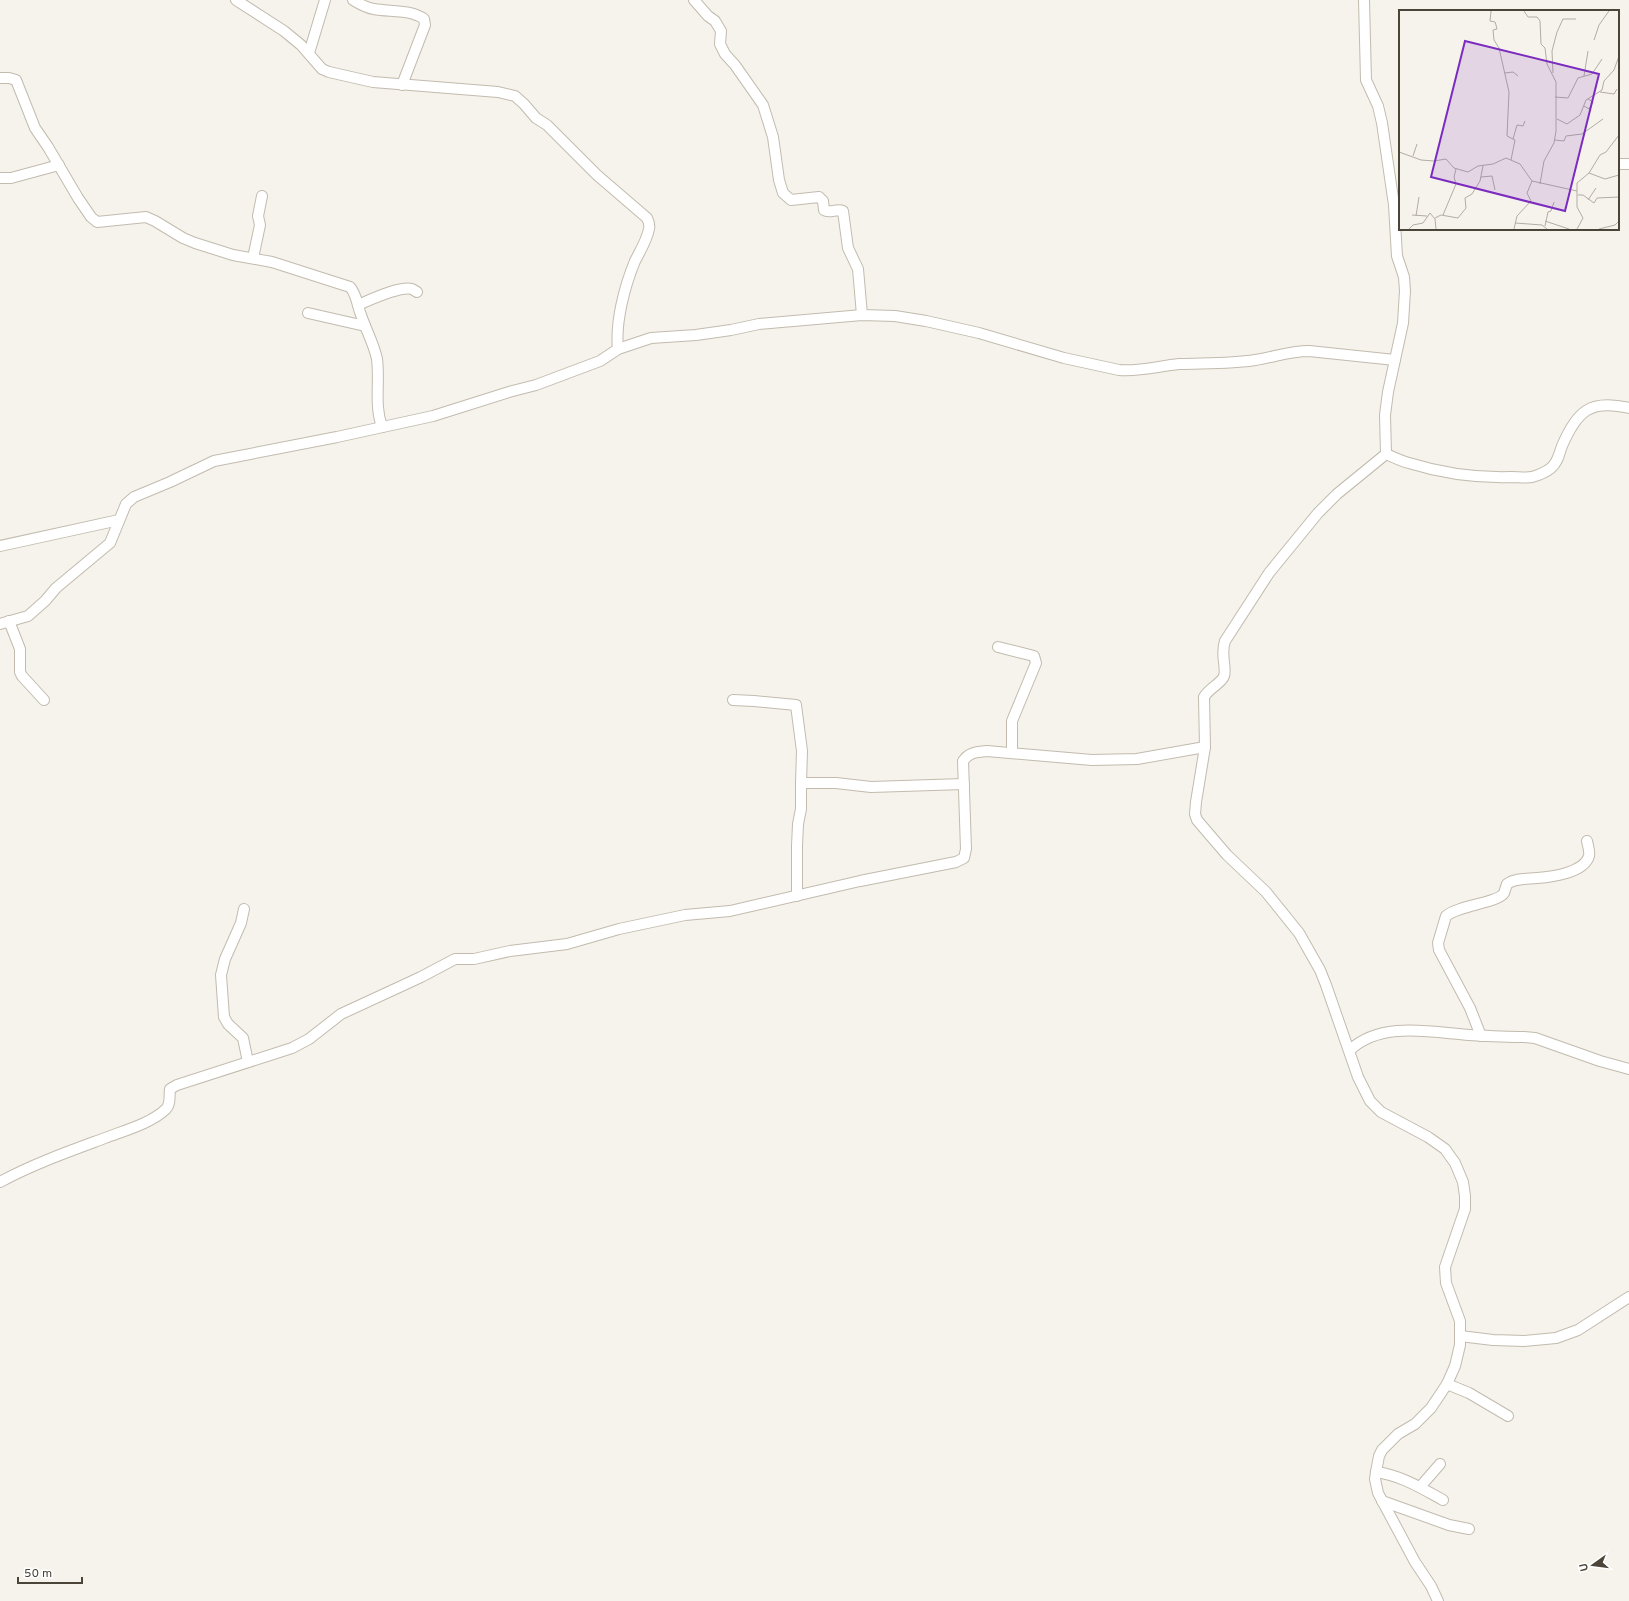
<svg xmlns="http://www.w3.org/2000/svg" width="1629" height="1601" font-family="Overpass,sans-serif">
  <style>
    .lines { fill: none; stroke-linecap: round; stroke-linejoin: round }
    .minor-casing { stroke: #c2bbae; stroke-width: 12 }
    .minor { stroke: #fff; stroke-width: 10 }
    .inset-road { fill: none; stroke: #b2ada4; stroke-width: 1 }
    .view { fill: #7b2cbf; fill-opacity: 0.15; stroke: #7b2cbf; stroke-width: 2 }
    .inset-edge { fill: none; stroke: #4b4439; stroke-width: 2 }
  </style>
  <rect width="100%" height="100%" fill="#f6f3ec"/>
  <g class="lines">
    <g class="minor-casing">
      <g id="minor">
        <path d="M236,0L284,31L301,45L322,69L329,72L373,82L498,92L515,96L524,104L536,118L547,125L597,175L647,218C649,222 650,225 649,229C647,240 640,251 635,261C625,285 615,322 618,349"/>
        <path d="M353,0C360,4 366,8 374,9C389,12 411,9 424,19L425,25L402,85"/>
        <path d="M694,0L708,16L715,21L721,31L720,44L725,54L735,65L763,105L773,137L779,180L783,193L791,200L819,197L823,201L824,210C830,214 836,208 843,211L848,248L858,269L862,315"/>
        <path d="M1364,0L1366,80L1378,106L1382,123L1394,205L1397,256L1404,277L1405,291L1403,323L1388,392L1385,415L1386,454L1337,494L1318,513L1269,573L1225,641C1220,655 1227,667 1224,676C1222,683 1209,688 1204,697L1205,747L1196,802L1195,814L1197,820L1227,855L1266,892L1299,933L1320,970L1326,985L1358,1077L1370,1101L1381,1112L1428,1137L1445,1149L1455,1163L1463,1182L1465,1196V1209L1445,1267L1446,1283L1460,1321V1345L1455,1366L1447,1384L1431,1408L1415,1424L1398,1434L1382,1450L1379,1456L1376,1472L1375,1479L1378,1493L1415,1562L1431,1586L1438,1601"/>
        <path d="M309,53L325,0"/>
        <path d="M0,78H9L16,80L35,128L48,147L78,198L91,217L97,222L146,217L155,221L183,238L195,243L233,255L272,262L350,287C357,295 357,305 361,315C366,330 374,344 377,359C380,382 374,405 382,427"/>
        <path d="M1618,164H1629"/>
        <path d="M0,178H11L59,165"/>
        <path d="M253,258L260,225L258,216L262,196"/>
        <path d="M358,305C370,300 399,286 412,289C412,289 417,292 417,292"/>
        <path d="M308,313L365,326"/>
        <path d="M1386,454C1393,457 1401,461 1409,463C1441,473 1477,478 1511,477C1518,477 1526,478 1532,477C1539,475 1546,472 1551,468C1558,462 1559,454 1562,446C1577,411 1590,399 1629,408"/>
        <path d="M0,546L119,520"/>
        <path d="M9,621L20,649V672L22,676L44,700"/>
        <path d="M0,624L28,616L45,601L56,588L110,543L126,504L134,497L170,482L214,461L337,437L433,416L509,392L536,385L600,361L618,349L651,338L696,335L731,330L759,324L862,315L895,316L926,321L979,333L1064,358L1119,370C1139,372 1159,366 1179,364C1204,363 1231,364 1255,360C1274,357 1290,351 1309,351L1395,360"/>
        <path d="M998,647L1034,656L1036,663L1012,721V753"/>
        <path d="M733,700L754,701L796,705L802,751L801,783H836L871,787L964,784"/>
        <path d="M797,896V846L798,824L801,809V783"/>
        <path d="M244,909L241,923L225,959L221,975L224,1017L228,1024L243,1038L248,1062"/>
        <path d="M1481,1036L1470,1008L1439,950L1438,943L1446,916C1459,905 1498,903 1504,893C1505,890 1506,887 1507,884C1515,878 1527,879 1537,878C1551,877 1584,873 1589,856C1590,851 1588,846 1587,841"/>
        <path d="M1350,1050C1381,1021 1430,1032 1469,1035C1487,1036 1506,1037 1524,1037L1535,1038L1600,1061L1629,1069"/>
        <path d="M0,1182C33,1164 70,1151 105,1138C123,1131 152,1123 166,1109C171,1104 169,1095 170,1089L177,1085L292,1048L309,1039L341,1014L421,977L455,959H474L510,951L567,944L619,929L685,915L730,911L860,881L956,862L964,858L966,849L963,761C969,752 977,752 987,751L1092,760L1137,759L1205,747"/>
        <path d="M1460,1336L1493,1340L1524,1341L1556,1338L1578,1330L1629,1297"/>
        <path d="M1447,1384L1469,1393L1508,1416"/>
        <path d="M1376,1472C1400,1475 1421,1488 1443,1500"/>
        <path d="M1420,1487L1440,1464"/>
        <path d="M1382,1501L1449,1525L1469,1529"/>
      </g>
    </g>
    <use href="#minor" class="minor"/>
  </g>
  <g transform="translate(1399 10)">
    <rect width="220" height="220" fill="#f6f3ec"/>
    <path class="inset-road" d="M92,1L91,11L96,12L97,15L98,19L94,20L95,30L100,38L110,82L108,126L116,130L112,150M125,1L129,7H138L141,11L142,34L146,38L148,54L157,72V121L155,133L145,151L141,174M195,30L200,15L210,1M106,63L114,62L119,66M154,63L153,41L158,22L164,9H177M185,66L189,41M201,82L215,84L218,79M156,87L169,88L179,68L193,64L203,49M185,96L190,99L194,92L189,89M158,109L168,114L181,105L187,90L203,80L205,71L215,60L220,46M114,129L118,115L124,116L126,111M156,130L165,131L167,126L183,124L204,109M0,142L22,150L35,151L47,149L55,158L69,162L79,156L94,154L107,148L121,154L133,171L178,181M14,146L18,134M190,163L206,169L220,165M82,167L93,166L96,180M179,185H184L195,193L198,188L220,187M189,190L197,178M13,205L28,206M44,205L57,174L55,167L57,159M17,206L20,187M36,208L42,205L59,208L67,198L66,188L73,184L81,171L84,156M146,211L170,219M116,213L143,215L148,219M146,216L149,202L152,201L155,192M10,219L14,215L24,213L31,203L36,209L37,219M115,219L118,206L132,191L128,183L133,171M178,219L184,208L178,197V173L190,163L201,145L207,142L220,125M200,219L216,215L220,211"/>
    <path class="view" d="M66,31L200,64L166,201L32,167Z"/>
    <rect width="220" height="220" class="inset-edge"/>
  </g>
  <g transform="translate(1593 1565) rotate(256)" stroke="#ffffff" stroke-width="3" paint-order="stroke">
  <path d="M0-3L7 15L0 10L-7 15Z" fill="#4b4439"/>
  <text y="-6" font-size="11" font-weight="bold" text-anchor="middle" fill="#4b4439">U</text>
  </g>
  <path d="M18 1577v6h64v-6" fill="none" stroke="#4b4439" stroke-width="2"/>
  <text x="24" y="1577" font-size="12" fill="#4b4439" stroke="#ffffff" stroke-width="3" paint-order="stroke">50 m</text>
</svg>
